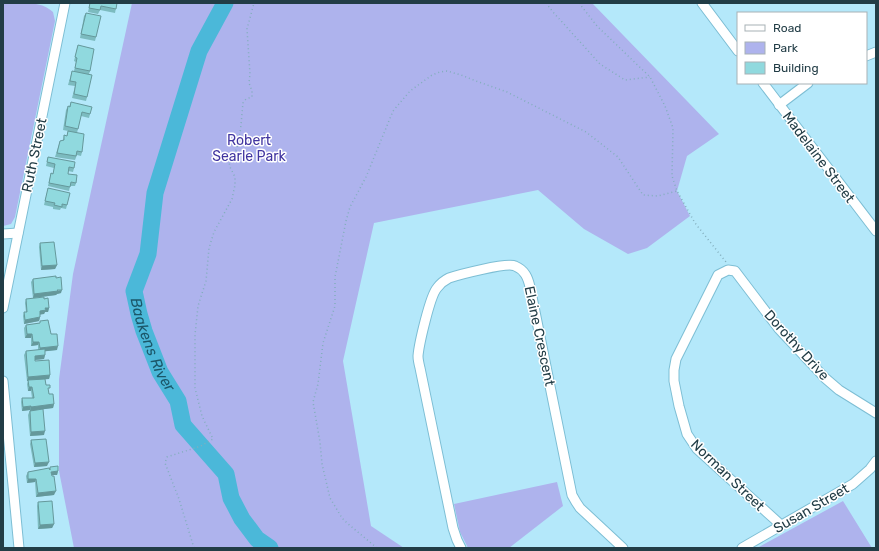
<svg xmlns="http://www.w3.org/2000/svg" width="879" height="551" font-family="Rubik,sans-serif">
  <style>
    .green { fill: #aeb3ed }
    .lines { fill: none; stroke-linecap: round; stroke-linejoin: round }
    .river { stroke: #4bb8d9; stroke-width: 17 }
    .street-casing { stroke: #7dbed4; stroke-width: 11 }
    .path { stroke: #83aebd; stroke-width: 1.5; stroke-dasharray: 1 3; stroke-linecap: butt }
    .street { stroke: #fff; stroke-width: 9 }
    .wall { fill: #7cbbbf }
    .shaded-wall { fill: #65989b }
    .building { fill: #90d9de; stroke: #65989b }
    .labels { text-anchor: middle; stroke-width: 3; stroke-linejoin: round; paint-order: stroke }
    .park-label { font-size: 14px; fill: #4135a0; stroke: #fff }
    .street-label { font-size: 14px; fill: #223d46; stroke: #fff }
    .water-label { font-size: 15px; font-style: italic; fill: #1b5769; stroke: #fff }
  </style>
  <rect width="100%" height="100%" fill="#b4e8fa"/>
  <g class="green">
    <path d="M3,3C19,3 41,0 53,12L55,21L15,217L11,224L3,226Z"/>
    <path d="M132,3H592L719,134L687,156L677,191L690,216L647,248L628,254L584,229L538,190L374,223L343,361L371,526L404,548H74L59,471V379L73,274Z"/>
    <path d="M557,482L563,506L509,548H468L460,532L454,504Z"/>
    <path d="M843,501L872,548H756H757Z"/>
  </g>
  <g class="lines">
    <path class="river" id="s1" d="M225,3L199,51L155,193L148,254L134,291L139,314L144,331L160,372L178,401L183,425L226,474L231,498L242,519L257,539L270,548"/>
    <g class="street-casing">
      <g id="street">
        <path d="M702,3L738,51"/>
        <path d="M866,56L876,52"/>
        <path d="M763,83L876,231"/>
        <path d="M779,105L808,83"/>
        <path d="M3,234L18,233"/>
        <path d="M3,308L65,3"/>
        <path d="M3,381L19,548"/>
        <path d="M781,525L697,449L687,434L679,406L674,381V370L676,359L718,275L728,270L735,271L779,329L825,378L839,390L876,413"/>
        <path d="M461,548L457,540L453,528L420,368C419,364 418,360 418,356C419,344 430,296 437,288C440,284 445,280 449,278C458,275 507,262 515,266C525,270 528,278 530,287L572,495L576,502L580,508L623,548"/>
        <path d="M742,548L853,484L870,469L876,461"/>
      </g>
    </g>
    <g class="path">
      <path d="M546,3L553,12L600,64L625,80L650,77"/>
      <path d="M579,3L597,26L650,77L665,106L673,128L672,176L677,191L695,223L726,262"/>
      <path d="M194,548L179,499L165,463L167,457L201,446L213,439L202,416L195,388V335L198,306L206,281L209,248L214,232L232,199L235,185V177L230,167L229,162C241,150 241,120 243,103L246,99L252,97V91L249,83L250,74L247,29L254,3"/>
      <path d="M377,548L347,523L342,518L330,498L322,464L320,442L313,402L318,384L323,343L335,306V277L346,221L350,207L366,177L393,111L410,91L432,75L440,72L447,71L461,75L476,81L507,92L586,132L618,157L643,195L658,196L677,191"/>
    </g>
    <use href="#street" class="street"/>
  </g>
  <g class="wall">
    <path d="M90,3H117L115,13L100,10L98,14L88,12Z"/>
    <path d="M86,13L96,37L95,41L80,38L84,16Z"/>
    <path d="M78,45L90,71L89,74L87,97L86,101L72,98L75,86L68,85L72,71H74L76,62L74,61Z"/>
    <path d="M71,102L90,114L89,118L81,116L77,133L82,152L81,156L77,155L75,160L55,157L60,141L63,140L64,135L67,136L68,131L63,130L66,110L68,106L69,107Z"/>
    <path d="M48,157L74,168L73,172L68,171V174L76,183L75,186H70L69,191L48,186L50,177L51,173L53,174L54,168L46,166Z"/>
    <path d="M48,188L67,205L66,209L61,208L60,210L53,209V207L44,205Z"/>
    <path d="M40,243L57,265L55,269L41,270L39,247Z"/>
    <path d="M33,279L61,293L57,294L56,295L33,298L31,282Z"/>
    <path d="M26,299H44L49,308L48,312H45L44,314H40V317L39,321L24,324L23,316L24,312H26L25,303Z"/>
    <path d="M40,321L51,334L57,350L45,351V355L44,359L35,360V361L50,375L49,379H45L46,385L49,392V394L54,404L53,408L43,409L44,435L30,436L28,415L30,410L22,411L21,402L22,398H32L31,391H28L27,384L28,381H27L24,355L26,351L38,350V345L31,346V338H25L24,328L26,325L40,323Z"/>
    <path d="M31,440L47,466L34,467L30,444Z"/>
    <path d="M50,467L58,471L57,475H52L54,495L36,497L35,482L27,483L26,476L28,472L50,468Z"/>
    <path d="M38,502L54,524L52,528L38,529L37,506Z"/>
  </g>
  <g class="shaded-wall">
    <path d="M57,265L55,269L41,270L42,266Z"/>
    <path d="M62,290L61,293L57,294L56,295L33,298L34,294Z"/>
    <path d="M45,308H49L48,312H45L44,314L38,315L40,311Z"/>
    <path d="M40,317L39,321L24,324L25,320Z"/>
    <path d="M27,334H32L31,338H25Z"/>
    <path d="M33,342H39L38,345L31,346Z"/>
    <path d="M58,346L57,350L39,352L40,348Z"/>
    <path d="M45,355L44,359L34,360L35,356Z"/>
    <path d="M50,375L49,379L27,381L28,377Z"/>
    <path d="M29,387H32L31,391H28Z"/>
    <path d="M54,404L53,408L30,411L31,407Z"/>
    <path d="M31,406L30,410L22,411L23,407Z"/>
    <path d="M45,431L44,435L30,436L31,432Z"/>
    <path d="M49,462L47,466L34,467L35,463Z"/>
    <path d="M58,471L57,475H50L51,472Z"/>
    <path d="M28,479H36L35,482L27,483Z"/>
    <path d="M56,491L54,495L36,497L38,493Z"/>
    <path d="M54,524L52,528L38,529L40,525Z"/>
  </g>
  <g class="building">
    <path d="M90,3H117L116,9L101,6L100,10L89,8Z"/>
    <path d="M86,13L101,16L96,37L81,34Z"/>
    <path d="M78,45L94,49L90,71L75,68L77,58L75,57Z"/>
    <path d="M72,71L92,75L87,97L74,94L76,82L70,81Z"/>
    <path d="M71,102L92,107L90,114L82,112L78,129L65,126L68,106L70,107Z"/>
    <path d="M68,131L84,134L82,152L77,151L76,156L57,153L60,141L64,140V135L67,136Z"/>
    <path d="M48,157L75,162L74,168L69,167L68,174L77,175L76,183L71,182L70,187L49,183L51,173L53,174L55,164L47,162Z"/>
    <path d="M48,188L70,193L67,205L62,204V207L54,205L55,203L45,201Z"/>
    <path d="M54,242L57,265L42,266L40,243Z"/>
    <path d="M56,276V278L61,277L62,290H57L58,291L34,294L33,279Z"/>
    <path d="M44,297V299L48,298L49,308H45L46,310L40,311V317L25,320L24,312H27L26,299Z"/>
    <path d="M48,320L51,334H57L58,346L40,348L39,342H33L32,334H27L26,325L40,323V321Z"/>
    <path d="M45,349V355L35,356V361L49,360L50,375L28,377L26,351Z"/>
    <path d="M45,379L46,385H50V388H48L49,394H53L54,404L31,407V406L23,407L22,398H34L32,387H29L28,380Z"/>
    <path d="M43,409L45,431L31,432L30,411Z"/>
    <path d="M46,439L49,462L35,463L31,440Z"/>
    <path d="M58,466V471L51,472L52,476H54L56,491L38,493L36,479H28V472L49,468L50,470V467Z"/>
    <path d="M52,501L54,524L40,525L38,502Z"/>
  </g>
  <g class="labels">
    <g class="park-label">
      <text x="249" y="145">Robert<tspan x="249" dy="16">Searle Park</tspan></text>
    </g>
    <g class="street-label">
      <text transform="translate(34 155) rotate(-78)" y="5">Ruth Street</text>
      <text transform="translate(819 157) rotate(53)" y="5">Madelaine Street</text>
      <text transform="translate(540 336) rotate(78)" y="5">Elaine Crescent</text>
      <text transform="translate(797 345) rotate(48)" y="5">Dorothy Drive</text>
      <text transform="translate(728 475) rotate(44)" y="5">Norman Street</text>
      <text transform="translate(811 508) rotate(-30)" y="5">Susan Street</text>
    </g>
    <g class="water-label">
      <text dy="5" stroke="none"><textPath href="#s1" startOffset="361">Baakens River</textPath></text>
    </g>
  </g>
  <rect width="879" height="551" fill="none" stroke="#223d46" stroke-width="8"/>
  <rect x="737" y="12" width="130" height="72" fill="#ffffff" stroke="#a7b1b5"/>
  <rect x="745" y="25" width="20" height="6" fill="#ffffff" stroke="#a7b1b5"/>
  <text x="773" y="32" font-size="12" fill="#223d46">Road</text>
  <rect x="745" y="42" width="20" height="12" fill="#aeb3ed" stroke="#a7b1b5"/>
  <text x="773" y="52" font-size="12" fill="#223d46">Park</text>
  <rect x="745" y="62" width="20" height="12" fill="#90d9de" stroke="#a7b1b5"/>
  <text x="773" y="72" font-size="12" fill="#223d46">Building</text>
</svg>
